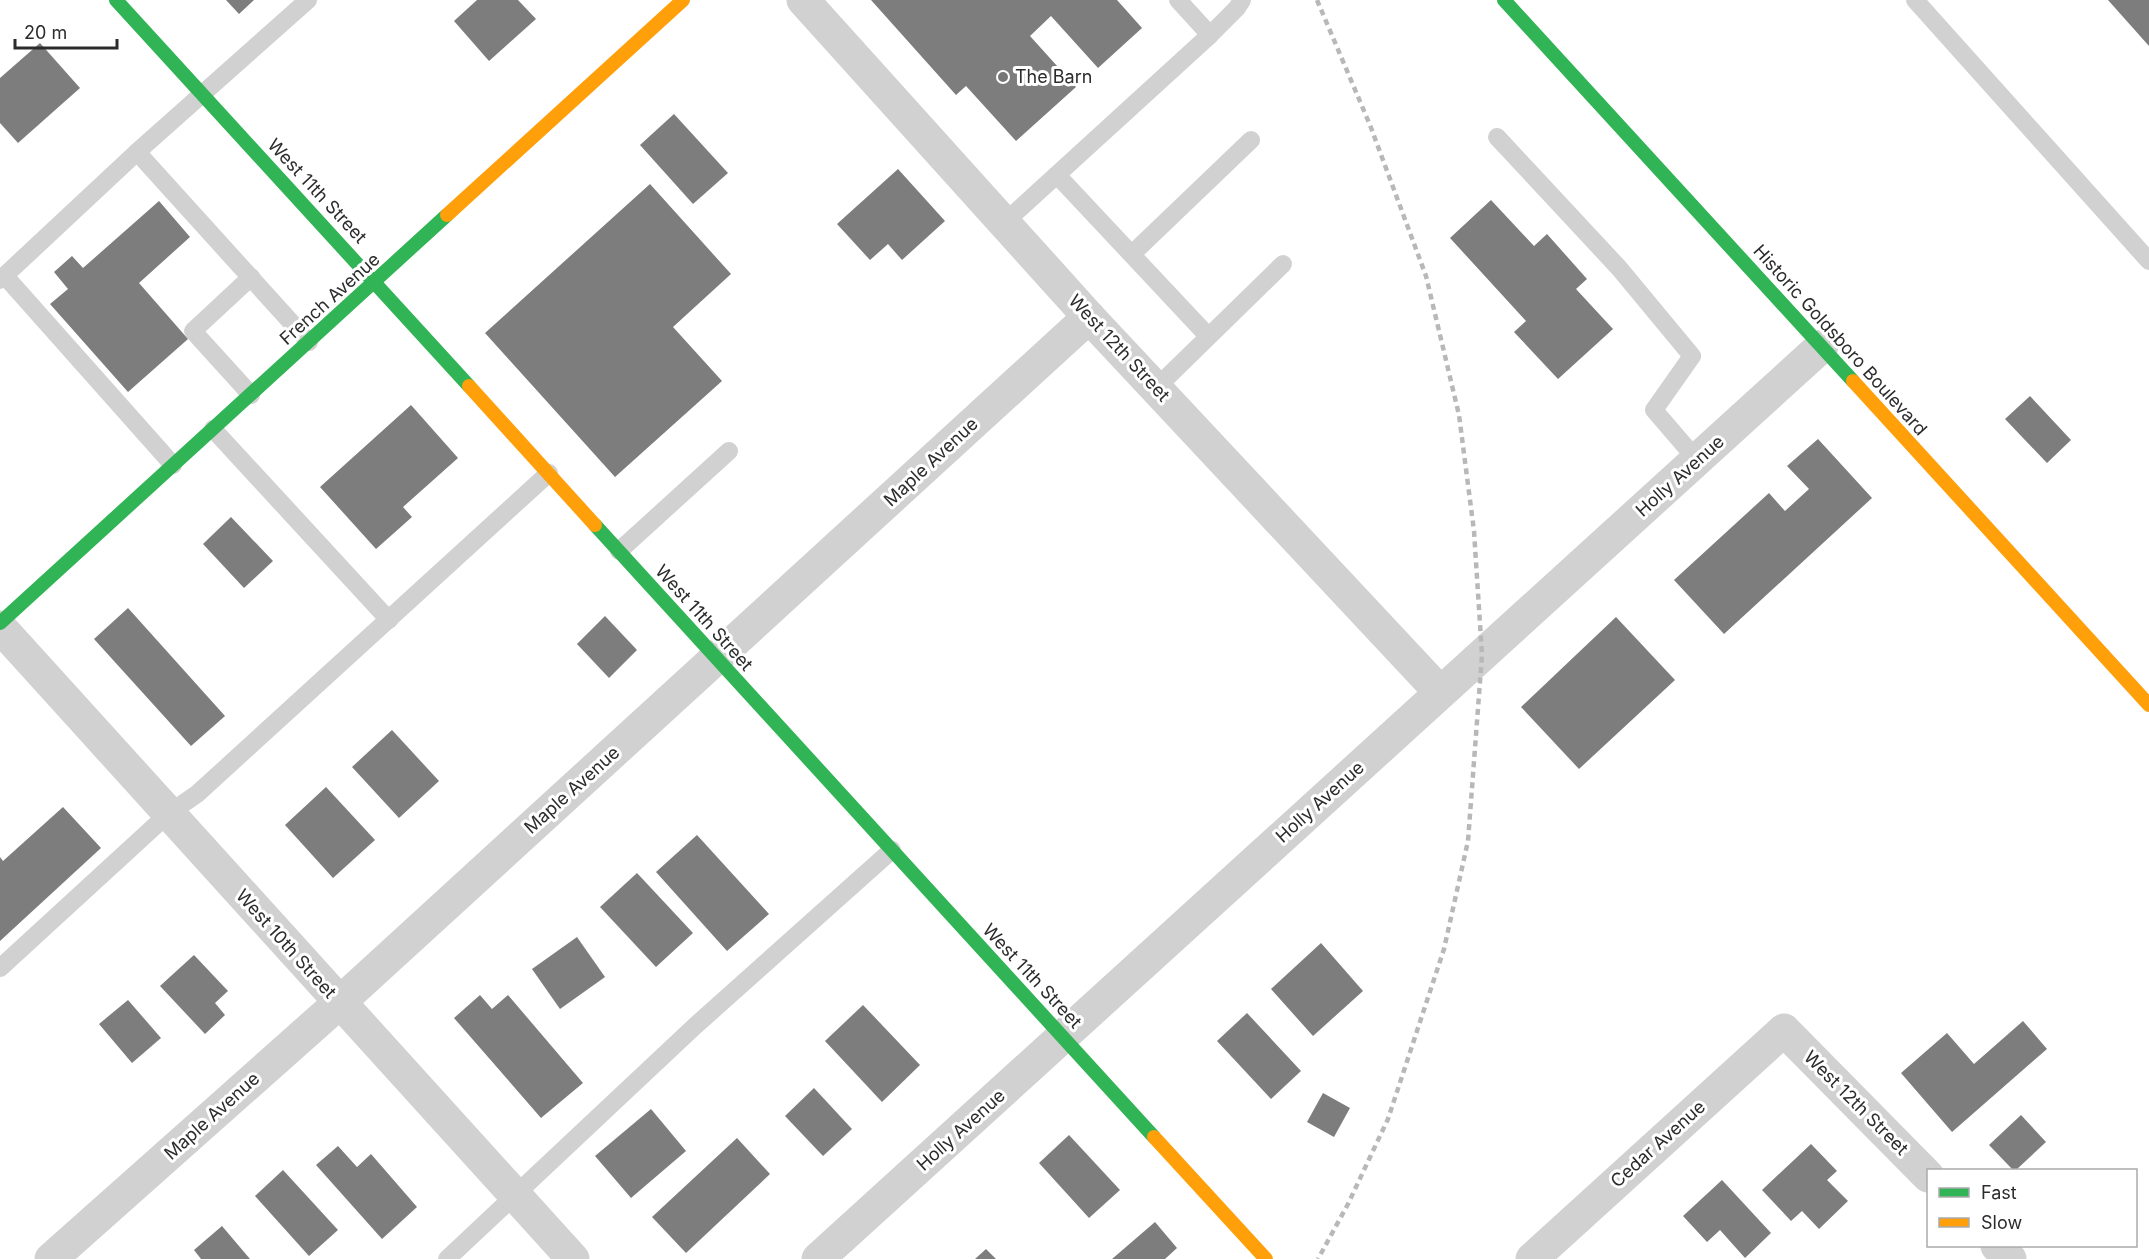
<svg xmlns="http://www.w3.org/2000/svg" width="2149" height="1259" font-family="Inter,sans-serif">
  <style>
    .building { fill: #7d7d7d }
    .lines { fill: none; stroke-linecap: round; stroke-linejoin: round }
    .lane { stroke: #d1d1d1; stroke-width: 18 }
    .street { stroke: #d1d1d1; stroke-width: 33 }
    .fast { stroke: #30b455; stroke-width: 14 }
    .slow { stroke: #ff9f0a; stroke-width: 14 }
    .rail { stroke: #b8b8b8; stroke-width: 4.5; stroke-dasharray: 6 4.5; stroke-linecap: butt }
    .poi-dot { fill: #767676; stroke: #fff; stroke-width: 2 }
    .labels { text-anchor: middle; stroke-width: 6; stroke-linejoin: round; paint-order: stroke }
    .poi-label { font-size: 18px; fill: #2c2c2c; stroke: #fff; text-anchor: start }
    .street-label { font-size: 18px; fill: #2c2c2c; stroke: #fff }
  </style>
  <rect width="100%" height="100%" fill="#fff"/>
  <g class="building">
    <path d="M226,0H254L239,14Z"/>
    <path d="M477,0H518L536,19L489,61L454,21Z"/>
    <path d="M871,0H1117L1142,28L1098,68L1051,16L1030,36L1076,87L1016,141L966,86L956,95Z"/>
    <path d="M2108,0H2149V46Z"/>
    <path d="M40,43L80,88L18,143L0,123V78Z"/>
    <path d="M674,114L728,173L693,204L640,145Z"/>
    <path d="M898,169L945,221L902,260L888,244L870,260L837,224Z"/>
    <path d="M650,184L731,274L673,327L722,381L615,477L485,333Z"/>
    <path d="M1491,200L1534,246L1547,234L1587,279L1576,289L1613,329L1558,379L1514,332L1526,321L1450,238Z"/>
    <path d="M159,201L190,237L139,283L188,339L128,392L50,304L68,289L54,272L72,256L83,268Z"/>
    <path d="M2030,396L2071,440L2047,463L2005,419Z"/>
    <path d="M411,405L458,458L403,507L412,517L376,549L320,487Z"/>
    <path d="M1818,439L1872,498L1724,634L1674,580L1769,493L1785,511L1809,489L1787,466Z"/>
    <path d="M231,517L273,561L244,588L203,544Z"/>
    <path d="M128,608L225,716L191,746L94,639Z"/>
    <path d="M605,616L637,650L609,678L577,644Z"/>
    <path d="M1616,617L1675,680L1579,769L1521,707Z"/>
    <path d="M392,730L439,781L399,818L352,767Z"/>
    <path d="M326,787L375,840L333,878L285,825Z"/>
    <path d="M63,807L101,848L0,941V857L3,861Z"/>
    <path d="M697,835L769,914L727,951L656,872Z"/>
    <path d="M637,873L693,933L656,967L600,907Z"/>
    <path d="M577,937L605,977L560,1009L532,969Z"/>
    <path d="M1321,943L1363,991L1313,1036L1271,989Z"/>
    <path d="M194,955L228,991L215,1003L225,1015L205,1034L160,986Z"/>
    <path d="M480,995L492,1009L508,995L583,1083L541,1118L454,1018Z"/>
    <path d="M128,1000L161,1038L132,1063L99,1024Z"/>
    <path d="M863,1005L920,1065L882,1102L825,1041Z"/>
    <path d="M1247,1013L1301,1071L1271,1099L1217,1041Z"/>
    <path d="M2023,1021L2047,1049L1952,1132L1901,1073L1947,1033L1974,1064Z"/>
    <path d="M814,1088L852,1129L823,1156L785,1116Z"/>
    <path d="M1323,1093L1350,1108L1334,1137L1307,1122Z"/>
    <path d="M651,1109L686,1151L631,1198L595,1156Z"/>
    <path d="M2021,1115L2046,1142L2016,1170H2013L1989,1145Z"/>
    <path d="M1069,1135L1120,1190L1089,1218L1039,1163Z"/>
    <path d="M737,1138L770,1174L686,1253L652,1217Z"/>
    <path d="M1811,1144L1837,1171L1827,1180L1848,1201L1819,1229L1802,1211L1791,1221L1762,1190Z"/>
    <path d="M338,1146L357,1167L371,1154L417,1207L382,1239L316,1165Z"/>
    <path d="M283,1170L338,1230L309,1256L255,1196Z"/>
    <path d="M1722,1180L1771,1233L1745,1258L1720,1230L1707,1242L1683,1216Z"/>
    <path d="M1155,1222L1177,1248L1165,1259H1112Z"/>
    <path d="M222,1226L250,1259H201L194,1250Z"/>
    <path d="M986,1249L996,1259H975Z"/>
  </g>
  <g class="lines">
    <g class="lane">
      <path d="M1178,0L1210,35"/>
      <path d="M1915,0L2149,261"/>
      <path d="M1497,137L1619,268L1692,356L1654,410L1697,460"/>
      <path d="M137,152L309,342"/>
      <path d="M1057,175L1208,336"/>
      <path d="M1004,223L1210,35L1237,8L1242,0"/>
      <path d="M1132,254L1251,140"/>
      <path d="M5,276L173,465"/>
      <path d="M0,280L137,152L308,0"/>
      <path d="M1156,388L1283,264"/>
      <path d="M251,395L193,331L251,277"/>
      <path d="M213,429L389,620"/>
      <path d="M619,551L729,451"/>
      <path d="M0,968L168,814L197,794L549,473"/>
      <path d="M447,1259L695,1026L892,850"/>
    </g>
    <g class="street">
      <path d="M803,0L1089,317L1440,692"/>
      <path d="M0,627L573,1259"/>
      <path d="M1997,1246L2010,1259"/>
      <path d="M51,1259L339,1003L1089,317"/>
      <path d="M818,1259L1822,346"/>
      <path d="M1532,1259L1784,1030L1928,1176"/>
    </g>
    <g class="fast">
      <path d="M116,0L469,386"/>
      <path d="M1504,0L1853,381"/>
      <path d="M595,525L1154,1137"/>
      <path d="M0,623L447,215"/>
    </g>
    <g class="slow">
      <path d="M447,215L683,0"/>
      <path d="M1853,381L2149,705"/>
      <path d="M469,386L595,525"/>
      <path d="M1154,1137L1266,1259"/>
    </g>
    <path class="rail" d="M1317,0L1370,125L1426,276L1459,415L1474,531L1482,655L1468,841L1444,949L1388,1119L1348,1204L1318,1259"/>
  </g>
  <circle class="poi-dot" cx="1003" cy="77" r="6"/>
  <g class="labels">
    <g class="poi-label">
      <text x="1015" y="83">The Barn</text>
    </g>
    <g class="street-label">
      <text transform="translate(317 191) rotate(47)" y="6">West 11th Street</text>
      <text transform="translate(330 299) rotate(-42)" y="6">French Avenue</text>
      <text transform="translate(1840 340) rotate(48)" y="6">Historic Goldsboro Boulevard</text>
      <text transform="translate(1119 348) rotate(47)" y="6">West 12th Street</text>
      <text transform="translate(931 462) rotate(-43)" y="6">Maple Avenue</text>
      <text transform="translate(1680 476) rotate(-42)" y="6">Holly Avenue</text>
      <text transform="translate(704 618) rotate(48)" y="6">West 11th Street</text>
      <text transform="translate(572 790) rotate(-42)" y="6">Maple Avenue</text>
      <text transform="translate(1320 802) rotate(-42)" y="6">Holly Avenue</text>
      <text transform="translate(286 944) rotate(48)" y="6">West 10th Street</text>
      <text transform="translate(1032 976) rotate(47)" y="6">West 11th Street</text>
      <text transform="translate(1856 1103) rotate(45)" y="6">West 12th Street</text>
      <text transform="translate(212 1116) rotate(-42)" y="6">Maple Avenue</text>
      <text transform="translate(961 1130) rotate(-42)" y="6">Holly Avenue</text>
      <text transform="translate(1658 1144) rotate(-42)" y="6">Cedar Avenue</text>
    </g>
  </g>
  <rect x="1927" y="1169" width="210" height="78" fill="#ffffff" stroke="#ababab" stroke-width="1.5"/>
  <rect x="1939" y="1188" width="30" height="9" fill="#30b455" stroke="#ababab" stroke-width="1.5"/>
  <text x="1981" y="1199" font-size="18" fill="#2c2c2c">Fast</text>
  <rect x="1939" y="1218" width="30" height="9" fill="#ff9f0a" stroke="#ababab" stroke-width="1.5"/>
  <text x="1981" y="1229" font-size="18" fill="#2c2c2c">Slow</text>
  <path d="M15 39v9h102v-9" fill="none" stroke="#2c2c2c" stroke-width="3"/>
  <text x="24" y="39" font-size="18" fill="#2c2c2c" stroke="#ffffff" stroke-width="4.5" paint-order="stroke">20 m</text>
</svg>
